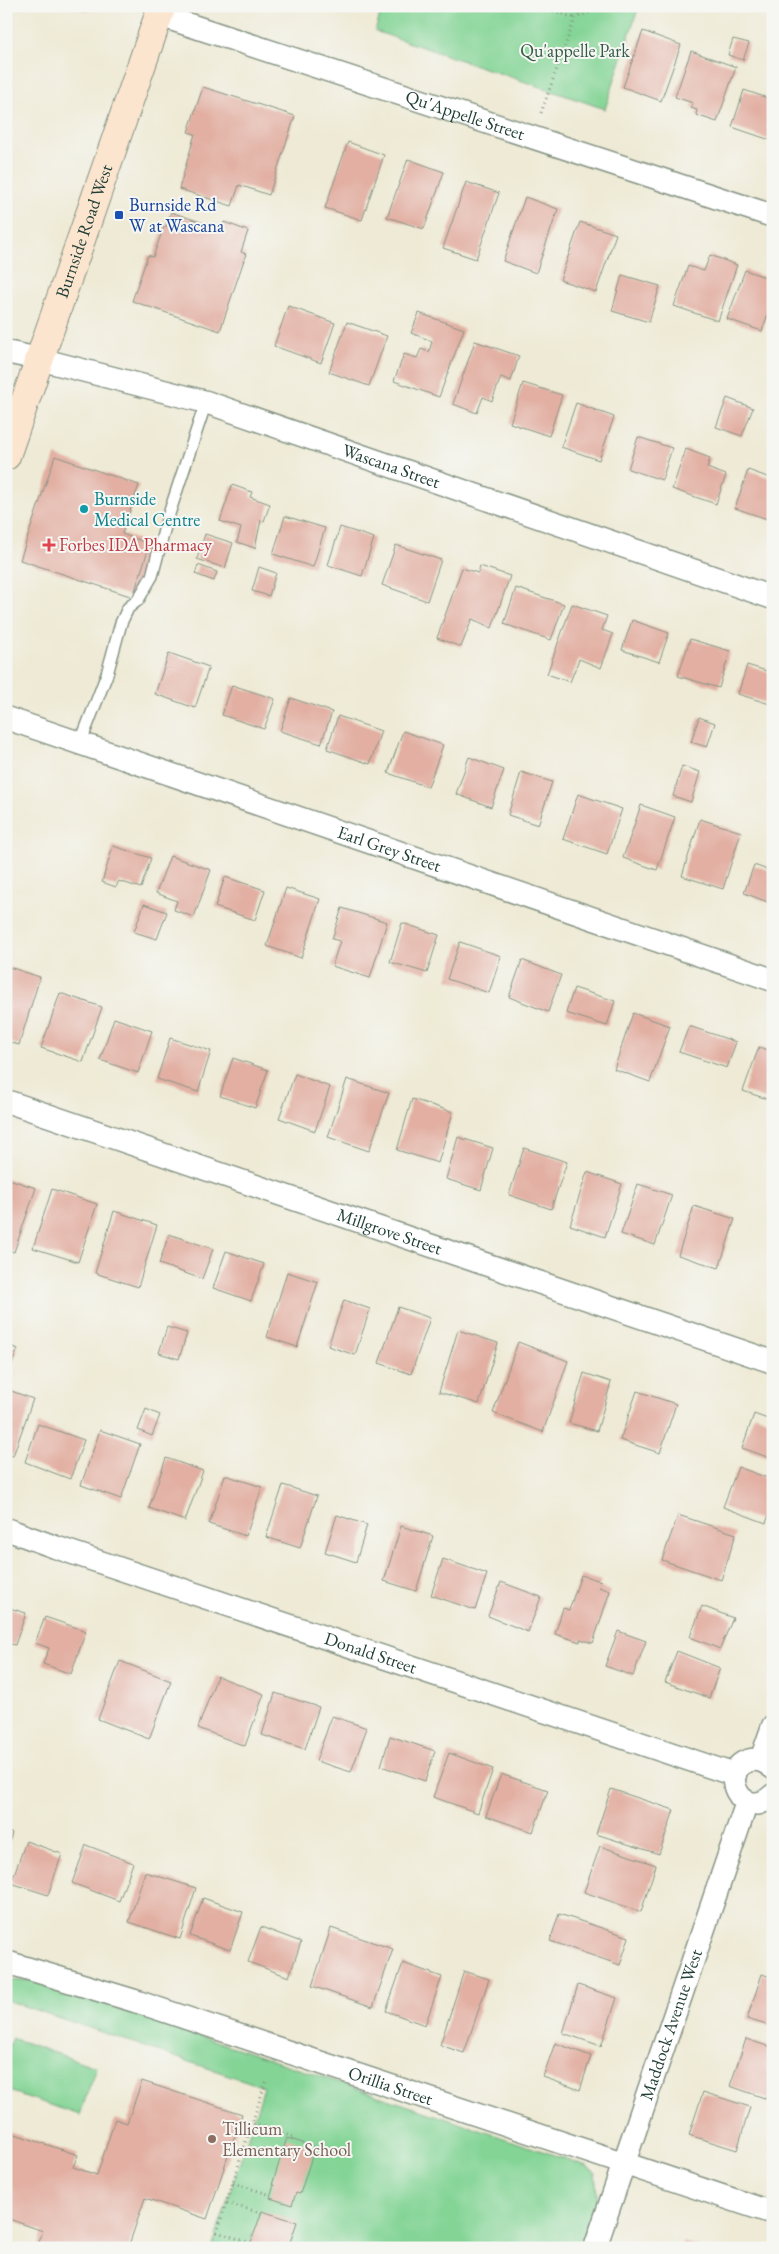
<svg xmlns="http://www.w3.org/2000/svg" width="779" height="2254" font-family="'EB Garamond',serif">
  <style>
    .green { fill: #83d495; stroke: #518864 }
    .building { fill: #e2afa2 }
    .lines { fill: none; stroke-linecap: round; stroke-linejoin: round }
    .service-casing { stroke: #869484; stroke-width: 14 }
    .minor-casing { stroke: #869484; stroke-width: 25 }
    .secondary-casing { stroke: #869484; stroke-width: 30 }
    .path { stroke: #869484; stroke-width: 3; stroke-dasharray: 1 4; stroke-linecap: butt }
    .service { stroke: #fff; stroke-width: 11 }
    .minor { stroke: #fff; stroke-width: 22 }
    .secondary { stroke: #fce5cf; stroke-width: 28 }
    .transit-dot { fill: #1a4fb4; stroke: #f6f6f2; stroke-width: 2 }
    .culture-dot { fill: #0f9aa8; stroke: #f6f6f2; stroke-width: 2 }
    .health-dot { fill: #e0444e; stroke: #f6f6f2; stroke-width: 2 }
    .education-dot { fill: #8d6e63; stroke: #f6f6f2; stroke-width: 2 }
    .labels { text-anchor: middle; stroke-width: 4; stroke-linejoin: round; paint-order: stroke }
    .park-label { font-size: 18px; fill: #335b47; stroke: #f6f6f2 }
    .street-label { font-size: 18px; fill: #1f3d34; stroke: #f6f6f2 }
    .transit-label { font-size: 18px; fill: #164399; stroke: #f6f6f2; text-anchor: start }
    .culture-label { font-size: 18px; fill: #0d838f; stroke: #f6f6f2; text-anchor: start }
    .health-label { font-size: 18px; fill: #be3a42; stroke: #f6f6f2; text-anchor: start }
    .education-label { font-size: 18px; fill: #785e54; stroke: #f6f6f2; text-anchor: start }
  </style>
  <rect width="100%" height="100%" fill="#f6f6f2"/>
  <filter id="ink" filterUnits="userSpaceOnUse"><feTurbulence type="fractalNoise" baseFrequency=".02" numOctaves="2"/><feDisplacementMap in="SourceGraphic" scale="10" xChannelSelector="R" yChannelSelector="G"/><feConvolveMatrix kernelMatrix="1 2 1 2 8 2 1 2 1" color-interpolation-filters="sRGB"/></filter>
  <filter id="wash" filterUnits="userSpaceOnUse"><feTurbulence type="fractalNoise" baseFrequency=".0096" numOctaves="4" result="noise"/><feDisplacementMap in="SourceGraphic" scale="20" xChannelSelector="R" yChannelSelector="G"/><feGaussianBlur stdDeviation="1.12" result="paint"/><feColorMatrix in="noise" values="0 0 0 0 0 0 0 0 0 0 0 0 0 0 0 0 0 1.4 0 .05"/><feComposite in="paint" operator="in"/></filter>
  <g filter="url(#wash)">
    <rect width="100%" height="100%" fill="#eeead5"/>
    <g class="green">
      <path d="M383,6H639L605,109L375,31Z"/>
      <path d="M34,1980L587,2166L595,2172L598,2202L583,2248H212L264,2087L6,2000V1981Z"/>
      <path d="M12,2038L96,2067L80,2115L6,2090V2054Z"/>
    </g>
    <g id="blocks">
      <g class="building">
        <path d="M71,6H90L88,12Z"/>
        <path d="M643,31L681,45L661,101L623,87Z"/>
        <path d="M733,39L749,43L743,60L728,55Z"/>
        <path d="M691,51L736,67L717,122L696,115L697,110L691,108L693,103L675,97Z"/>
        <path d="M203,87L295,116L269,195L239,185L232,206L179,189L195,134L188,132Z"/>
        <path d="M744,90L773,100V141L732,127Z"/>
        <path d="M348,142L384,155L362,220L325,208Z"/>
        <path d="M408,159L444,172L424,229L387,217Z"/>
        <path d="M466,182L499,193L476,259L443,248Z"/>
        <path d="M525,197L558,209L536,273L503,261Z"/>
        <path d="M171,212L221,229L224,222L248,231L241,252L246,254L220,331L132,301L148,255L153,257L164,226L166,227Z"/>
        <path d="M580,222L616,234L596,292L560,280Z"/>
        <path d="M710,255L737,265L718,321L674,306L688,266L704,271Z"/>
        <path d="M745,270L773,280V300L762,331L727,319Z"/>
        <path d="M622,275L660,286L649,322L612,311Z"/>
        <path d="M288,306L335,323L321,363L274,346Z"/>
        <path d="M419,313L464,329L439,397L394,381L404,354L417,358L421,349L429,352L432,341L411,333Z"/>
        <path d="M347,322L387,336L369,386L329,372Z"/>
        <path d="M475,341L519,356L511,381L501,377L492,401L483,397L477,413L453,404Z"/>
        <path d="M523,383L562,395L549,436L510,423Z"/>
        <path d="M727,398L753,408L742,436L716,427Z"/>
        <path d="M576,403L614,417L599,460L561,447Z"/>
        <path d="M638,437L672,448L662,480L628,469Z"/>
        <path d="M686,449L710,458L707,468L726,475L716,504L672,489Z"/>
        <path d="M55,456L139,485L122,534L150,544L133,597L20,560Z"/>
        <path d="M748,470L773,479V521L735,508Z"/>
        <path d="M232,485L252,492L250,497L270,504L264,521L261,520L255,548L237,542L241,528L220,521Z"/>
        <path d="M285,516L325,528L313,567L273,554Z"/>
        <path d="M340,527L374,538L362,576L328,565Z"/>
        <path d="M205,534L233,543L225,568L197,559Z"/>
        <path d="M396,545L441,560L427,601L382,585Z"/>
        <path d="M198,565L217,572L214,581L195,574Z"/>
        <path d="M480,566L510,576L492,628L472,619L461,647L437,638L462,568L478,573Z"/>
        <path d="M259,567L276,573L269,596L252,591Z"/>
        <path d="M516,588L564,604L551,640L504,624Z"/>
        <path d="M572,604L607,616L602,630L613,634L601,668L579,659L570,682L547,674Z"/>
        <path d="M632,620L669,633L659,662L622,650Z"/>
        <path d="M690,639L730,651L719,688L678,676Z"/>
        <path d="M169,653L209,667L195,708L155,694Z"/>
        <path d="M747,665L773,673V705L738,694Z"/>
        <path d="M232,685L275,699L264,729L222,715Z"/>
        <path d="M291,698L332,712L321,744L280,731Z"/>
        <path d="M338,716L381,731L370,764L327,749Z"/>
        <path d="M699,717L715,723L707,747L691,742Z"/>
        <path d="M403,731L443,745L428,787L388,773Z"/>
        <path d="M469,757L504,770L491,807L456,794Z"/>
        <path d="M682,766L700,772L691,802L673,796Z"/>
        <path d="M521,772L552,782L538,825L508,815Z"/>
        <path d="M578,794L622,809L607,854L563,839Z"/>
        <path d="M641,805L675,817L657,870L623,858Z"/>
        <path d="M700,819L741,832L723,889L682,876Z"/>
        <path d="M113,846L151,858L141,888L119,881L116,887L102,882Z"/>
        <path d="M170,856L211,870L194,917L174,910L177,901L156,893Z"/>
        <path d="M754,865L773,872V904L744,893Z"/>
        <path d="M225,877L265,890L255,920L215,907Z"/>
        <path d="M286,888L320,899L301,958L267,946Z"/>
        <path d="M144,904L167,912L157,939L134,932Z"/>
        <path d="M342,908L387,922L370,978L332,966L340,941L332,939Z"/>
        <path d="M402,923L439,935L427,973L390,962Z"/>
        <path d="M460,942L501,956L489,993L447,979Z"/>
        <path d="M522,960L561,975L548,1012L509,997Z"/>
        <path d="M6,966L40,977L19,1045L6,1041Z"/>
        <path d="M574,988L615,1001L607,1026L566,1013Z"/>
        <path d="M60,993L102,1007L83,1062L41,1048Z"/>
        <path d="M633,1013L670,1026L650,1082L614,1069Z"/>
        <path d="M114,1018L152,1031L138,1073L100,1060Z"/>
        <path d="M689,1026L736,1042L727,1068L679,1052Z"/>
        <path d="M170,1038L211,1051L198,1092L157,1079Z"/>
        <path d="M759,1047L773,1052V1101L743,1091Z"/>
        <path d="M233,1058L268,1070L255,1108L220,1096Z"/>
        <path d="M295,1074L330,1087L315,1131L279,1118Z"/>
        <path d="M347,1079L389,1093L369,1151L328,1137Z"/>
        <path d="M412,1099L453,1112L438,1163L397,1150Z"/>
        <path d="M458,1137L493,1148L481,1190L446,1179Z"/>
        <path d="M524,1148L567,1162L551,1209L509,1195Z"/>
        <path d="M587,1172L622,1184L605,1237L570,1225Z"/>
        <path d="M6,1178L36,1188L14,1252L6,1249Z"/>
        <path d="M638,1184L672,1195L655,1245L621,1234Z"/>
        <path d="M52,1189L97,1204L78,1262L33,1248Z"/>
        <path d="M694,1206L735,1219L719,1268L678,1255Z"/>
        <path d="M114,1211L157,1225L138,1287L95,1273Z"/>
        <path d="M169,1234L213,1249L202,1279L159,1264Z"/>
        <path d="M226,1251L264,1264L251,1301L213,1288Z"/>
        <path d="M287,1272L318,1282L297,1347L267,1337Z"/>
        <path d="M344,1300L370,1309L355,1355L328,1346Z"/>
        <path d="M398,1307L430,1318L411,1374L379,1363Z"/>
        <path d="M167,1327L187,1333L179,1359L159,1353Z"/>
        <path d="M458,1330L498,1343L479,1404L439,1392Z"/>
        <path d="M518,1342L568,1361L543,1432L493,1413Z"/>
        <path d="M6,1344L18,1349L6,1378Z"/>
        <path d="M584,1373L611,1382L597,1431L569,1423Z"/>
        <path d="M6,1389L33,1399L13,1456L6,1454Z"/>
        <path d="M637,1391L676,1404L660,1453L620,1440Z"/>
        <path d="M146,1409L160,1415L152,1436L138,1430Z"/>
        <path d="M754,1414L773,1421V1459L742,1448Z"/>
        <path d="M38,1424L84,1440L70,1479L25,1462Z"/>
        <path d="M100,1430L140,1444L121,1499L81,1485Z"/>
        <path d="M166,1458L203,1471L185,1521L149,1508Z"/>
        <path d="M738,1467L773,1480V1505L766,1523L723,1507Z"/>
        <path d="M225,1475L262,1487L246,1536L209,1524Z"/>
        <path d="M283,1485L317,1496L300,1548L266,1537Z"/>
        <path d="M337,1515L367,1525L356,1562L325,1552Z"/>
        <path d="M678,1515L736,1534L721,1580L662,1560Z"/>
        <path d="M401,1526L433,1536L416,1591L384,1581Z"/>
        <path d="M443,1559L487,1574L475,1610L431,1595Z"/>
        <path d="M581,1575L601,1581L599,1587L610,1591L593,1643L580,1639V1642L555,1634L563,1608L569,1610Z"/>
        <path d="M501,1582L541,1597L528,1632L488,1616Z"/>
        <path d="M702,1606L733,1618L720,1649L690,1637Z"/>
        <path d="M6,1607L26,1613L15,1645L6,1643Z"/>
        <path d="M45,1617L86,1631L71,1674L43,1664L49,1648L35,1643Z"/>
        <path d="M618,1631L646,1641L633,1676L605,1666Z"/>
        <path d="M677,1651L720,1668L709,1698L665,1682Z"/>
        <path d="M120,1661L171,1681L149,1739L98,1719Z"/>
        <path d="M217,1676L264,1694L245,1746L198,1728Z"/>
        <path d="M275,1693L319,1707L305,1749L262,1735Z"/>
        <path d="M332,1716L367,1728L351,1772L316,1761Z"/>
        <path d="M390,1736L435,1751L425,1781L381,1766Z"/>
        <path d="M449,1753L493,1769L478,1813L433,1797Z"/>
        <path d="M501,1774L548,1790L533,1832L486,1816Z"/>
        <path d="M611,1789L674,1810L659,1854L596,1834Z"/>
        <path d="M6,1831L12,1833L7,1849H6Z"/>
        <path d="M26,1841L62,1854L48,1895L11,1883Z"/>
        <path d="M86,1845L133,1863L119,1901L72,1883Z"/>
        <path d="M600,1846L656,1865L641,1912L584,1892Z"/>
        <path d="M145,1872L196,1888L180,1939L129,1922Z"/>
        <path d="M203,1898L243,1912L230,1950L190,1936Z"/>
        <path d="M559,1914L629,1937L620,1965L550,1941Z"/>
        <path d="M261,1927L301,1942L289,1977L248,1962Z"/>
        <path d="M331,1928L393,1949L373,2007L312,1986Z"/>
        <path d="M403,1963L442,1977L425,2025L386,2011Z"/>
        <path d="M464,1971L489,1979L464,2053L440,2045Z"/>
        <path d="M762,1974L773,1978V2027L747,2019Z"/>
        <path d="M578,1985L617,1998L601,2046L563,2033Z"/>
        <path d="M746,2039L773,2048V2101L730,2086Z"/>
        <path d="M555,2043L591,2056L580,2090L543,2077Z"/>
        <path d="M142,2081L242,2114L207,2219L145,2198L128,2248H37L43,2231L6,2218V2131L78,2155L73,2167L97,2175L115,2119L127,2123Z"/>
        <path d="M703,2092L750,2107L737,2150L689,2135Z"/>
        <path d="M287,2138L315,2147L300,2194L296,2193L292,2205L270,2198L274,2185H272Z"/>
        <path d="M262,2211L297,2222L288,2248H249Z"/>
        <path d="M683,2242L699,2247V2248H681Z"/>
      </g>
    </g>
  </g>
  <g filter="url(#ink)">
    <use href="#blocks" fill-opacity="0" stroke="#869484" stroke-width="1"/>
    <g class="lines">
      <g class="service-casing">
        <path id="service" d="M80,744L107,674L121,623L128,608L138,600L152,576L166,523L206,402"/>
      </g>
      <g class="minor-casing">
        <g id="minor">
          <path id="s1" d="M159,15L773,216"/>
          <path id="s2" d="M6,352L39,359L206,402L773,598"/>
          <path id="s3" d="M6,718L773,980"/>
          <path id="s4" d="M6,1101L773,1362"/>
          <path id="s5" d="M6,1529L55,1547L735,1775"/>
          <path d="M761,1760L773,1726"/>
          <path d="M773,1768C766,1762 760,1759 751,1760C716,1767 741,1825 773,1795"/>
          <path id="s6" d="M6,1962L135,2001L773,2213"/>
          <path id="s7" d="M595,2248L747,1802"/>
        </g>
      </g>
      <g class="secondary-casing">
        <g id="secondary">
          <path id="s8" d="M6,456L162,6"/>
        </g>
      </g>
      <g class="path">
        <path d="M539,6L575,18"/>
        <path d="M541,113L575,18L598,9L599,6"/>
        <path d="M266,2082L252,2123L293,2137L292,2140"/>
        <path d="M233,2183L271,2195"/>
        <path d="M227,2203L261,2213"/>
        <path d="M251,2243L217,2232L252,2123"/>
      </g>
      <use href="#service" class="service"/>
      <use href="#minor" class="minor"/>
      <use href="#secondary" class="secondary"/>
    </g>
  </g>
  <rect class="transit-dot" x="114" y="210" width="10" height="10" rx="2.5"/>
  <circle class="culture-dot" cx="84" cy="509" r="5"/>
  <path class="health-dot" d="M46.5 537.5h5v5h5v5h-5v5h-5v-5h-5v-5h5z"/>
  <circle class="education-dot" cx="212" cy="2139" r="5"/>
  <g class="labels">
    <g class="park-label">
      <text x="575" y="57">Qu'appelle Park</text>
    </g>
    <g class="street-label">
      <text dy="6" stroke="none"><textPath href="#s1" startOffset="322">Qu'Appelle Street</textPath></text>
      <text dy="6" stroke="none"><textPath href="#s8" startOffset="238">Burnside Road West</textPath></text>
      <text dy="6" stroke="none"><textPath href="#s2" startOffset="402">Wascana Street</textPath></text>
      <text dy="6" stroke="none"><textPath href="#s3" startOffset="405">Earl Grey Street</textPath></text>
      <text dy="6" stroke="none"><textPath href="#s4" startOffset="405">Millgrove Street</textPath></text>
      <text dy="6" stroke="none"><textPath href="#s5" startOffset="385">Donald Street</textPath></text>
      <text dy="6" stroke="none"><textPath href="#s7" startOffset="236">Maddock Avenue West</textPath></text>
      <text dy="6" stroke="none"><textPath href="#s6" startOffset="404">Orillia Street</textPath></text>
    </g>
    <g class="transit-label">
      <text x="129" y="211">Burnside Rd<tspan x="129" dy="21">W at Wascana</tspan></text>
    </g>
    <g class="culture-label">
      <text x="94" y="505">Burnside<tspan x="94" dy="21">Medical Centre</tspan></text>
    </g>
    <g class="health-label">
      <text x="59" y="551">Forbes IDA Pharmacy</text>
    </g>
    <g class="education-label">
      <text x="222" y="2135">Tillicum<tspan x="222" dy="21">Elementary School</tspan></text>
    </g>
  </g>
  <rect width="779" height="2254" fill="none" stroke="#f6f6f2" stroke-width="25"/>
</svg>
